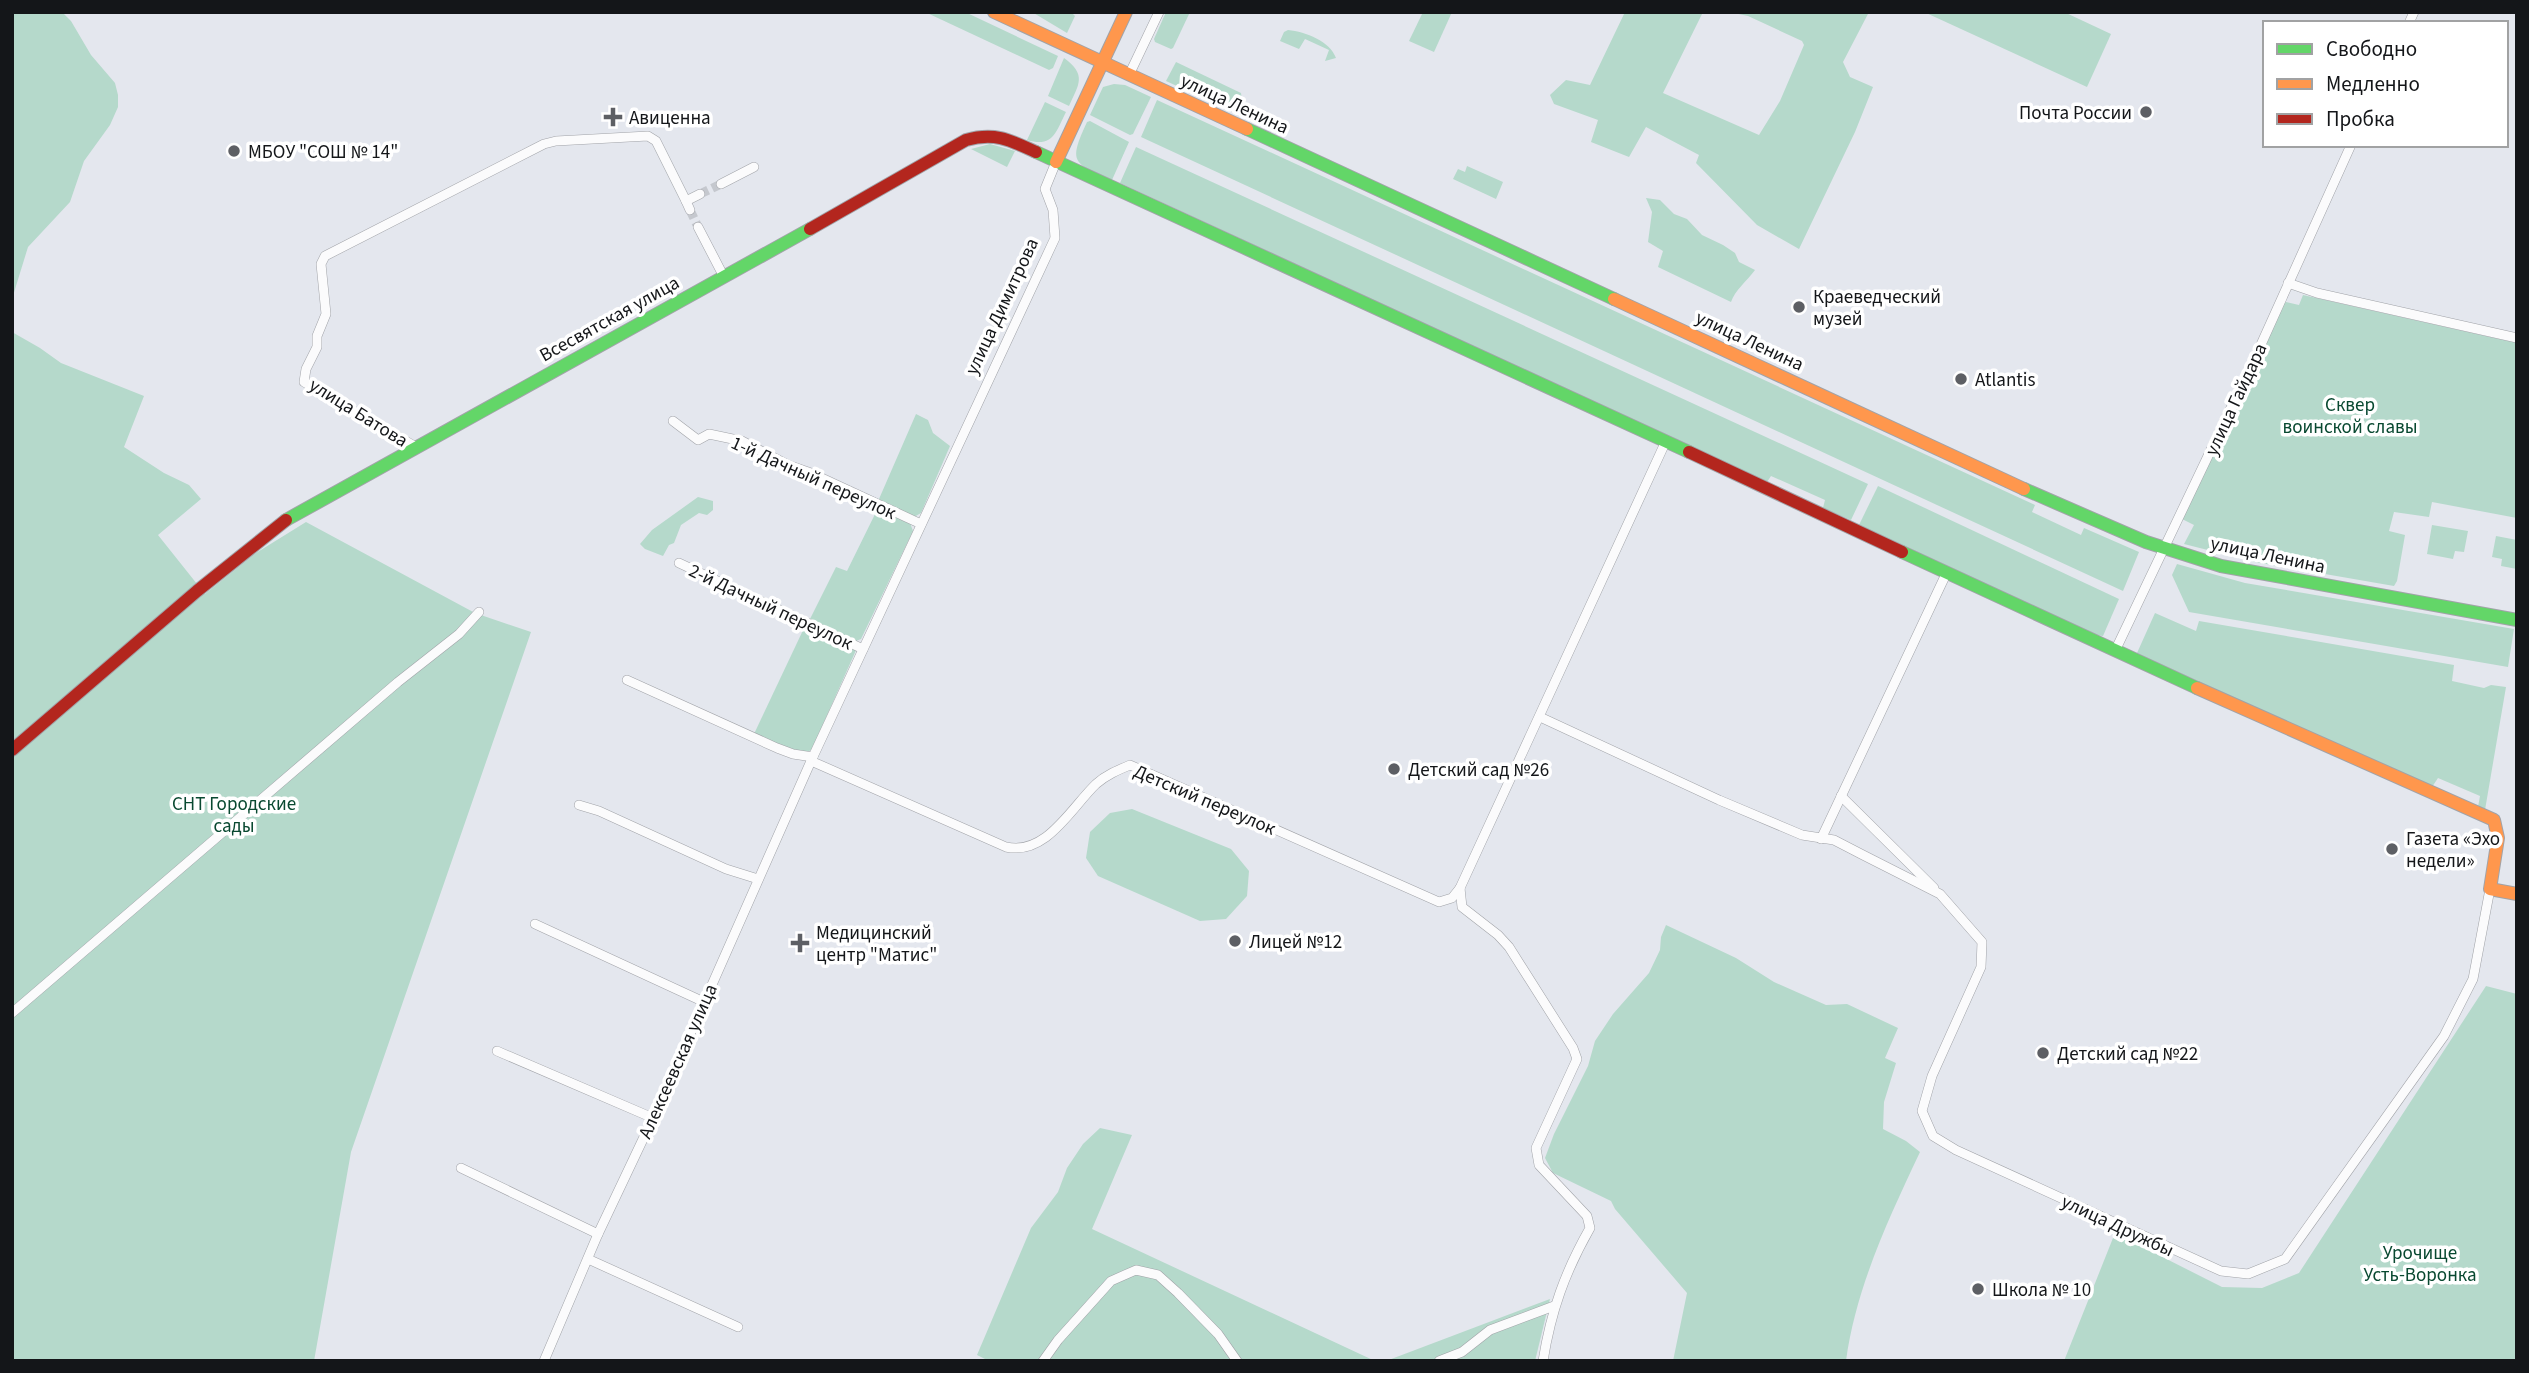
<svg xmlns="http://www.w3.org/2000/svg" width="2529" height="1373" font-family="'Source Sans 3',sans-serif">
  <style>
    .green { fill: #b5d9cb }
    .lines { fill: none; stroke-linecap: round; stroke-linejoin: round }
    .street-tunnel { stroke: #c5c8ce; stroke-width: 9; stroke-dasharray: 9 4.5; stroke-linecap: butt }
    .street-casing { stroke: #a1a3a8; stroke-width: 10 }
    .fast-casing { stroke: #a1a3a8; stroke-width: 14 }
    .slow-casing { stroke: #a1a3a8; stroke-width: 14 }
    .jam-casing { stroke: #a1a3a8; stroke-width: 14 }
    .street { stroke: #fbfbfc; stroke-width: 9 }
    .fast { stroke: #63d668; stroke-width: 12 }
    .slow { stroke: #ff974d; stroke-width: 12 }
    .jam { stroke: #b3261e; stroke-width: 12 }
    .poi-dot { fill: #5d5f64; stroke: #fff; stroke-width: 2.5 }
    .labels { text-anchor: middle; stroke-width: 7; stroke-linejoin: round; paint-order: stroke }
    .street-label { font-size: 19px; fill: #141619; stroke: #fff }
    .poi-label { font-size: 19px; fill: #141619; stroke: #fff; text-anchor: start }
    .park-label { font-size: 19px; fill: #094931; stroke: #fff }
  </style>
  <rect width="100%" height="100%" fill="#e4e7ee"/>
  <g class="green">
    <path d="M12,12H62L71,21L91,55L115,83L118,95V107L110,125L84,161L70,202L28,247L12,299Z"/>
    <path d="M925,12H965L1058,56L1053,68L1049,70Z"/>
    <path d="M1032,12H1071L1075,16L1067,33Z"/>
    <path d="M1166,12H1190L1173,48L1171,49L1155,42L1154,39Z"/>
    <path d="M1423,12H1452L1434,52L1409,41Z"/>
    <path d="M1625,12H1703L1663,93L1759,135L1780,101L1804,45L1802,41L1748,16L1729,12H1869L1843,62L1850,77L1873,87L1855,132L1799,249L1757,225L1696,163L1699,155L1646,127L1629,157L1591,142L1598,120L1554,104L1550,95L1566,80L1590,85Z"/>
    <path d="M1924,12H2064L2111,34L2087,87Z"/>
    <path d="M1288,30C1306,32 1330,41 1336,58L1325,61L1329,50L1305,39L1299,49L1280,41L1284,32Z"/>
    <path d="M1064,58C1087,75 1079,84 1069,106L1048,96Z"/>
    <path d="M1176,62L1241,93L1242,102L1234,110H1229L1166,81Z"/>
    <path d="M1114,84L1125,85L1151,97L1133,134L1130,135L1090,115L1103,87Z"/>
    <path d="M1157,100L2035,505L2032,512L2081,535L2084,528L2139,552L2123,591L1141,137Z"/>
    <path d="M1045,102L1066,112C1056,132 1053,148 1027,140Z"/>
    <path d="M1090,121L1129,142L1112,180C1073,163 1068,163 1087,122Z"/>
    <path d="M990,144L1015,151L1007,167L971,149Z"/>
    <path d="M1136,147L1868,484L1851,520L1823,508L1825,500L1771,476L1767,482L1120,183Z"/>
    <path d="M1467,166L1503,182L1496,199L1453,179L1458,169L1465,172Z"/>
    <path d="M1646,198L1660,200L1674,214L1687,219L1702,235L1723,245L1735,253L1739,262L1755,270C1747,281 1735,290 1731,302L1658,267L1663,251L1648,242L1652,212Z"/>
    <path d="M2303,295L2517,343V518L2432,502L2429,517L2394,512L2389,531L2405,535L2397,581L2394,586L2255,562L2184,544L2194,525L2182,519L2238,403L2282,305L2286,302L2299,305Z"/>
    <path d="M12,332L40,348L61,363L144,396L124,447L164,473L189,485L201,499L158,535L205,594L256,553L306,522L475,613L531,632L351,1152L314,1361H12Z"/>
    <path d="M916,414L928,420L933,433L950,446L921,513L914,517L879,499Z"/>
    <path d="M1878,486L2119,599L2103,636L2095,635L1859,525Z"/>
    <path d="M698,497L713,501V510L707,515L699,513L681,525L674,543L669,545L663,556L645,549L640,544L652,530Z"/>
    <path d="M878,508L910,523L913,531L861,639L856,641L809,621L836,567L847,571Z"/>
    <path d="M2432,525L2468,531L2464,552L2455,551L2453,559L2427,554Z"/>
    <path d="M2496,536L2517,540V569L2501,566L2502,559L2492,557Z"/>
    <path d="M2177,564L2245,583L2514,629L2508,667L2189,612L2172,575Z"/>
    <path d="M2155,613L2196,631L2199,621L2454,665L2452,681L2484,688L2491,685L2506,687L2485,810L2478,807L2480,796L2438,778L2432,787L2142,656L2137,653Z"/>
    <path d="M805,626L857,648L812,749L808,752H797L754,734Z"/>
    <path d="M1132,809L1231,849L1249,871L1247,896L1226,919L1200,921L1098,876L1086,858L1090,832L1110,813Z"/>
    <path d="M1666,925L1736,958L1774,982L1826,1005L1847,1004L1898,1028L1885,1058L1896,1063L1884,1102L1883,1129L1906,1141L1920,1152C1889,1218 1856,1287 1846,1361H1673L1687,1293L1615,1209L1611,1201L1553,1173L1545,1158L1554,1134L1588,1066L1595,1041L1613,1014L1649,973L1660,950L1661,937Z"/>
    <path d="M2486,986L2517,994V1361H2064L2115,1233L2222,1287L2262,1288L2299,1273Z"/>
    <path d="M1100,1128L1132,1135L1092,1229L1375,1361H989L977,1355L1031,1228L1058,1192L1067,1168L1083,1144Z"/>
    <path d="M1550,1299L1535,1361H1386Z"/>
  </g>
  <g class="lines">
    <g class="street-tunnel">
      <path d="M700,194L721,184"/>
      <path d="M690,210L698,227"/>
    </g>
    <g class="street-casing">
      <g id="street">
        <path d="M2409,23L2414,12"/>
        <path d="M1129,75L1159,12"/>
        <path d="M1056,162L1045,189L1053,210L1055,238L811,761L1006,847C1046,856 1071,808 1096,784C1106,775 1118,770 1130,765L1439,902L1452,898L1460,888L1666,441"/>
        <path d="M721,184L754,167"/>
        <path d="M690,210L686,201L700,194"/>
        <path d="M698,227L724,277"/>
        <path d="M2288,283L2317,293L2517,338"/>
        <path d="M673,421L698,440L709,434L742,441L788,465L811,473L921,524"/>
        <path d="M416,447L304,382L306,369L317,347V336L326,314L321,264L325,256L544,144L556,141L648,136L656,141L686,201"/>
        <path d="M679,563L863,649"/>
        <path d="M2115,651L2259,349L2351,145"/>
        <path d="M627,680L777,748L793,754L813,757"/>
        <path d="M1540,717L1719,800L1802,835L1834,840L1863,855L1940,894L1982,942L1981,967L1932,1076L1922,1111L1933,1136L1956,1150L2221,1271L2248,1274L2285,1259L2444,1036L2473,979L2490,889"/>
        <path d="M1841,796L1934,888"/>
        <path d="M579,805L599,811L726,869L758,879"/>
        <path d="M1821,839L1947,572"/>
        <path d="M1460,888L1462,907L1498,935L1509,947L1573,1048L1577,1059L1536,1148L1539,1165L1587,1216L1590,1228C1565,1272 1551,1311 1543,1361"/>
        <path d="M535,924L704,1002"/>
        <path d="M12,1013L398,682L459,634L479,612"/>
        <path d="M497,1051L653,1118"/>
        <path d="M461,1168L598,1234"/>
        <path d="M588,1259L738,1327"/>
        <path d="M544,1361L598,1234L653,1118L811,761"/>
        <path d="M1043,1361L1058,1340L1111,1281L1136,1270L1158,1275L1178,1293L1218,1334L1237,1361"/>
        <path d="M1439,1361L1462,1352L1490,1330L1554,1306"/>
      </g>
    </g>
    <g class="fast-casing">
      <g id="fast">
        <path d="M1247,129L1614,299"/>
        <path d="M1036,152L1689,452"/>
        <path d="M2024,489L2146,542L2221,566L2517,620"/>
        <path d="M286,520L810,229"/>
        <path d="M1902,552L2197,688"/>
      </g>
    </g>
    <g class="slow-casing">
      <g id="slow">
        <path d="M994,12L1247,129"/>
        <path d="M1056,162L1126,12"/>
        <path d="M1614,299L2024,489"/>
        <path d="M2197,688L2494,820L2498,838L2490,889L2517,894"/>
      </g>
    </g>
    <g class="jam-casing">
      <g id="jam">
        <path d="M810,229L966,140C995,132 1010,140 1036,152"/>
        <path d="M1689,452L1902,552"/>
        <path d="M12,750L197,591L286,520"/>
      </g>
    </g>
    <use href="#street" class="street"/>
    <use href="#fast" class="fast"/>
    <use href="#slow" class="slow"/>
    <use href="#jam" class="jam"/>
  </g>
  <g class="poi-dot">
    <circle cx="2146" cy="112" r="7"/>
    <path d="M609.5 106.5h7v7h7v7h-7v7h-7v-7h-7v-7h7z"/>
    <circle cx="234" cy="151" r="7"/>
    <circle cx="1799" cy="307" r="7"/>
    <circle cx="1961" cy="379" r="7"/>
    <circle cx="1394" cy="769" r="7"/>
    <circle cx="2392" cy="849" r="7"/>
    <circle cx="1235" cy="941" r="7"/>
    <path d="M796.5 932.5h7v7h7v7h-7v7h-7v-7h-7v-7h7z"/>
    <circle cx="2043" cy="1053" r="7"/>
    <circle cx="1978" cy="1289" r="7"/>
  </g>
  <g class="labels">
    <g class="street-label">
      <text transform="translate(1235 103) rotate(25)" y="7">улица Ленина</text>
      <text transform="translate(1001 306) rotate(-65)" y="7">улица Димитрова</text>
      <text transform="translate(609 318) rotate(-29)" y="7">Всесвятская улица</text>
      <text transform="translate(1750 340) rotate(25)" y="7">улица Ленина</text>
      <text transform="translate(2235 399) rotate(-65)" y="7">улица Гайдара</text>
      <text transform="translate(359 412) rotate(32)" y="7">улица Батова</text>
      <text transform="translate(814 477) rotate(24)" y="7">1-й Дачный переулок</text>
      <text transform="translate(2268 554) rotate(12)" y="7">улица Ленина</text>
      <text transform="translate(771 606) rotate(25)" y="7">2-й Дачный переулок</text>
      <text transform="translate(1205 799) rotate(23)" y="7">Детский переулок</text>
      <text transform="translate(677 1061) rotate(-66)" y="7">Алексеевская улица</text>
      <text transform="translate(2118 1225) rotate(25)" y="7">улица Дружбы</text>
    </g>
    <g class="poi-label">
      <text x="2132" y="119" text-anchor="end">Почта России</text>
      <text x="629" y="124">Авиценна</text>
      <text x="248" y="158">МБОУ "СОШ № 14"</text>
      <text x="1813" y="303">Краеведческий<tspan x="1813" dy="22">музей</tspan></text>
      <text x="1975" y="386">Atlantis</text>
      <text x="1408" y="776">Детский сад №26</text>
      <text x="2406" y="845">Газета «Эхо<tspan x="2406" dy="22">недели»</tspan></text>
      <text x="816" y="939">Медицинский<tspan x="816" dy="22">центр "Матис"</tspan></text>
      <text x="1249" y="948">Лицей №12</text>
      <text x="2057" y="1060">Детский сад №22</text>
      <text x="1992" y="1296">Школа № 10</text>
    </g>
    <g class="park-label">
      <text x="2350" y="411">Сквер<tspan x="2350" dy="22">воинской славы</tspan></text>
      <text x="234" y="810">СНТ Городские<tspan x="234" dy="22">сады</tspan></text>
      <text x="2420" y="1259">Урочище<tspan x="2420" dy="22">Усть-Воронка</tspan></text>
    </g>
  </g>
  <rect width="2529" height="1373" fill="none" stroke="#141619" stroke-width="28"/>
  <rect x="2263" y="21" width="245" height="126" fill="#ffffff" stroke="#a1a2a3" stroke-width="2"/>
  <rect x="2277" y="44" width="35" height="10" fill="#63d668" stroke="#a1a2a3" stroke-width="2"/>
  <text x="2326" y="56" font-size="21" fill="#141619">Свободно</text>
  <rect x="2277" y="79" width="35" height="10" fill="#ff974d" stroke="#a1a2a3" stroke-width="2"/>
  <text x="2326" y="91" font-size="21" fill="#141619">Медленно</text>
  <rect x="2277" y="114" width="35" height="10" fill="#b3261e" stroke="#a1a2a3" stroke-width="2"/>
  <text x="2326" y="126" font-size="21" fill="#141619">Пробка</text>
</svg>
